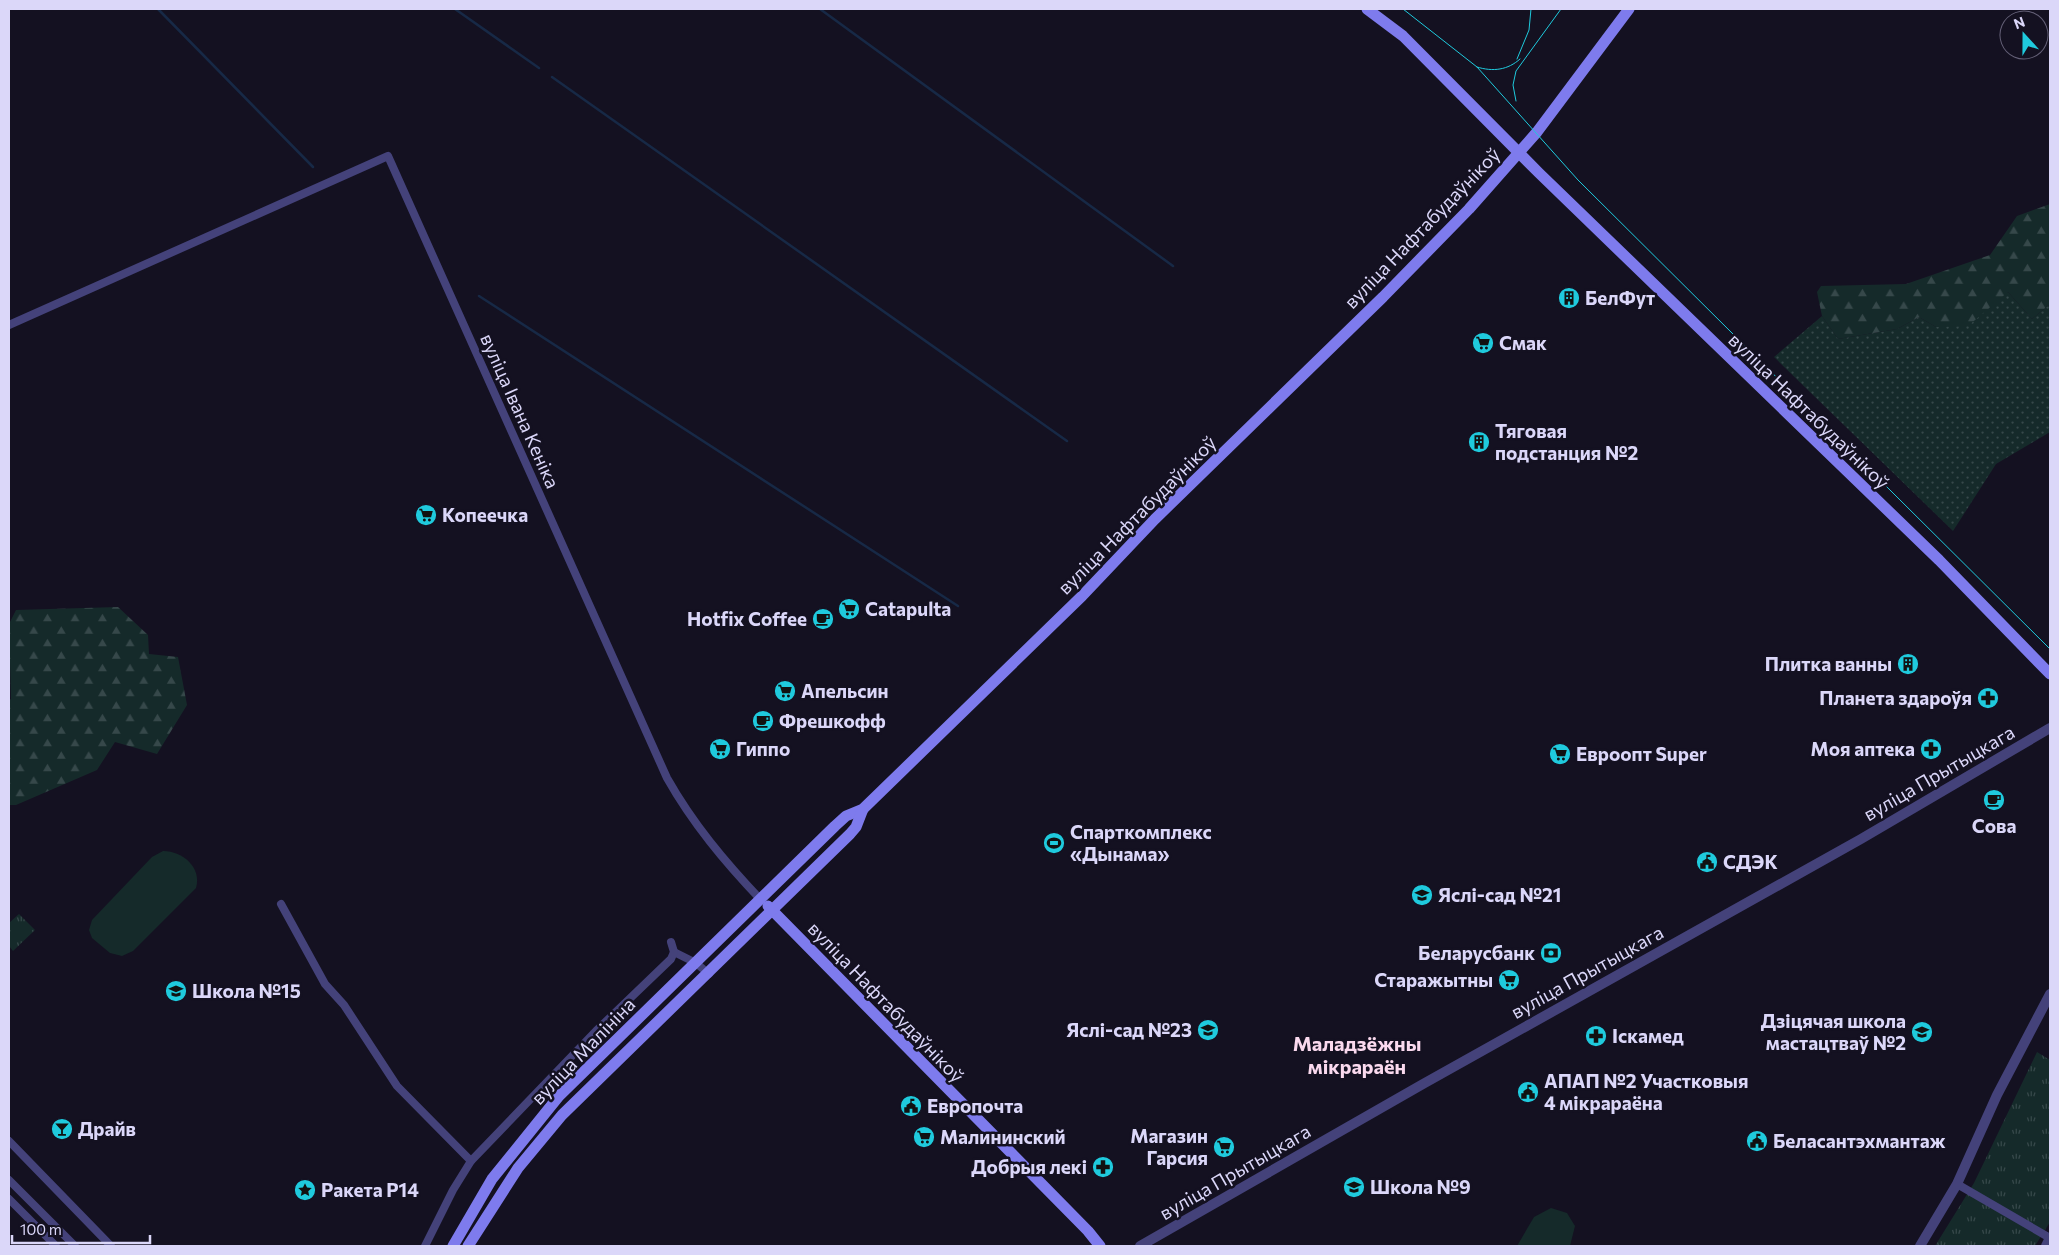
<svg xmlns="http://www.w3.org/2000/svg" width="2059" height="1255" font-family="Commissioner,sans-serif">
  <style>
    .grass { fill: url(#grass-dots) }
    .forest { fill: url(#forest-firs) }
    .park { fill: url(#park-tufts) }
    .garden { fill: #152a2a }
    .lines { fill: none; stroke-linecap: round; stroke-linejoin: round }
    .stream { stroke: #172946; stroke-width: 2.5 }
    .minor { stroke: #44427a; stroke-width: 8 }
    .tertiary { stroke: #44427a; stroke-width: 10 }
    .secondary { stroke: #7e7bed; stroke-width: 11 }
    .tram { stroke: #1fcadd; stroke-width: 1 }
    .labels { text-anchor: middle; stroke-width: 5; stroke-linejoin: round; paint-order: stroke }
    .street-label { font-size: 19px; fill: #dbd7f9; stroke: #141121 }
    .poi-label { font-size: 19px; font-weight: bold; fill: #dbd7f9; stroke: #141121; text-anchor: start }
    .neighbourhood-label { font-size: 20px; font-weight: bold; fill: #fad9ee; stroke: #141121 }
  </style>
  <defs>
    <pattern id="grass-dots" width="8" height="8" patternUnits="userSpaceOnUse" patternTransform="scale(1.25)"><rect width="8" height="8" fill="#152a2a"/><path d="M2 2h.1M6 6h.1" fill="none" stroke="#36484a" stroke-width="1.8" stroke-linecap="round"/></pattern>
    <pattern id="forest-firs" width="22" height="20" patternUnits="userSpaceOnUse" patternTransform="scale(1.25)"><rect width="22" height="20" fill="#152a2a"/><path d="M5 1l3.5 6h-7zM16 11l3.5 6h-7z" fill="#36484a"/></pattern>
    <pattern id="park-tufts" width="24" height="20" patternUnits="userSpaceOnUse" patternTransform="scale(1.25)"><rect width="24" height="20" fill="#152a2a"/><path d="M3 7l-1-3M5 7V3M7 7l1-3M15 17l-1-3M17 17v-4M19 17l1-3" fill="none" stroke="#36484a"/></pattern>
  </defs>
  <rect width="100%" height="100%" fill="#141121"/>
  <path class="grass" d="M2008,292L2032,319L2050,304V432L1996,464L1953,531L1774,357L1822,316L1838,339L1897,329L1919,317L1936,327Z"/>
  <g class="forest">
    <path d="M2050,204V304L2032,319L2008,292L1968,326L1936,327L1919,317L1897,329L1838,339L1822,316L1817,292L1821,286L1906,284L1990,255L2017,216Z"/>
    <path d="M118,607L148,635L149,654L178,657L187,705L157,754L115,742L97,770L16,805H9V700L11,699L9,624L16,610Z"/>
  </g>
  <g class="park">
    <path d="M19,914L35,930L13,951L9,946V923Z"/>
    <path d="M2037,1052L2050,1060V1222L2035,1246H1935L1974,1183Z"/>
  </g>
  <g class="garden">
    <path d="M163,851C183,851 202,868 196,888L133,951L122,956L110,953L92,938L89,930L92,920L152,857Z"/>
    <path d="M1551,1208L1567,1213L1575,1226L1570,1246H1517L1534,1217Z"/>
  </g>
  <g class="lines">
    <g class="stream">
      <path d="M158,9L313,167"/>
      <path d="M455,9L539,68"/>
      <path d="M820,9L1173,266"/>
      <path d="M552,77L1067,441"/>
      <path d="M479,296L958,606"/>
    </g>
    <g class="minor">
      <path d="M9,325L388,156L667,778C693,824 725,862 761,900"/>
      <path d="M281,904L325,984L344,1005L397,1086L471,1161L453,1190L425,1246"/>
      <path d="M674,952L696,963L709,974"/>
      <path d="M9,1141L111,1246"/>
      <path d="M471,1161L596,1031L671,959L674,952L671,942"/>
      <path d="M9,1180L75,1246"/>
      <path d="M1957,1184L2050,1238"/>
      <path d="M9,1199L56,1246"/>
    </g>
    <g class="tertiary">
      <path d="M1140,1246L1423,1084L1861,839L2050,728"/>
      <path d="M1920,1246L1957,1184L1997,1095L2050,994"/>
      <path d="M2046,1246L2050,1238"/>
    </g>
    <g class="secondary">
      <path d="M1367,9L1403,36L1539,173L1939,560L2050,674"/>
      <path d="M768,906L1088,1231L1100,1246"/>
      <path d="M453,1246L492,1179L559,1096L835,826L846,816L863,809L1082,596L1155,519L1383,297L1469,209L1537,132L1629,9"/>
      <path d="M468,1246L518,1168L562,1115L850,834L856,827L863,809"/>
    </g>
    <g class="tram">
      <path d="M1403,9L1477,67L1578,180L2050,649"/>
      <path d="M1517,59L1529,30L1531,9"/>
      <path d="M1477,67C1493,72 1508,70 1520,59"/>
      <path d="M1516,101L1513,85L1516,71L1561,9"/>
    </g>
  </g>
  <defs>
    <g id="building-disc" transform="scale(1.125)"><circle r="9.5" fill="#1fcadd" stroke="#141121"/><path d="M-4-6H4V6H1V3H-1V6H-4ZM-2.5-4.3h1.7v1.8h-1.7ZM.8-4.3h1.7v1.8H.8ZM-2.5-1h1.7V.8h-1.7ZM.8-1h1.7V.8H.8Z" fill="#111"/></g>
    <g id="supermarket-disc" transform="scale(1.125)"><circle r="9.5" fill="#1fcadd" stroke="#141121"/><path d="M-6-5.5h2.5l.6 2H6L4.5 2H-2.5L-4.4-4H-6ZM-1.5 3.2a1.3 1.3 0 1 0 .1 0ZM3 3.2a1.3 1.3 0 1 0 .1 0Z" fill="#111"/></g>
    <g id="cafe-disc" transform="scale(1.125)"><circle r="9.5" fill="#1fcadd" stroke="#141121"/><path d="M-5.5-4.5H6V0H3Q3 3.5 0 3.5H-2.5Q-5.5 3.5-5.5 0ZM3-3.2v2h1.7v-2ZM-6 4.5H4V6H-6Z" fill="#111"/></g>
    <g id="pharmacy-disc" transform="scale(1.125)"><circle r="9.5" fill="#1fcadd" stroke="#141121"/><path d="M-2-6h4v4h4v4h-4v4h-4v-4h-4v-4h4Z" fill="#111"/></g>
    <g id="stadium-disc" transform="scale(1.125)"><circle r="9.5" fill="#1fcadd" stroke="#141121"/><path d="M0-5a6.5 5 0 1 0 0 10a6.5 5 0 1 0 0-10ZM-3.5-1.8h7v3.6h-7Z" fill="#111"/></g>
    <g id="civic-disc" transform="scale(1.125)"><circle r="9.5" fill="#1fcadd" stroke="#141121"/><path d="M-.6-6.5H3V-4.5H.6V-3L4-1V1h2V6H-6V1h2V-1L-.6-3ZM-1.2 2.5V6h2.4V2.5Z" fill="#111"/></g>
    <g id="school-disc" transform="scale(1.125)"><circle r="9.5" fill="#1fcadd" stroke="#141121"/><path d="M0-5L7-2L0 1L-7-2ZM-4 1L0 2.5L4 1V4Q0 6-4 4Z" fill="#111"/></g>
    <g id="bank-disc" transform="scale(1.125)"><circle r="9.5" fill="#1fcadd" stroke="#141121"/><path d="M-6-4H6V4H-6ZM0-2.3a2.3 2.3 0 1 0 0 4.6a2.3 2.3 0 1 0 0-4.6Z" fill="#111"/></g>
    <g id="bar-disc" transform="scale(1.125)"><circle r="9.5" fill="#1fcadd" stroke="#141121"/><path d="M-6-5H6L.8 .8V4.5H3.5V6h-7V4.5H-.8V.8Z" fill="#111"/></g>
    <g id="sight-disc" transform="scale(1.125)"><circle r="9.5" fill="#1fcadd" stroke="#141121"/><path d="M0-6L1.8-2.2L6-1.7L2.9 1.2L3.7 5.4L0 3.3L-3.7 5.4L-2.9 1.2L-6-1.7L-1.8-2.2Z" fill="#111"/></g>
  </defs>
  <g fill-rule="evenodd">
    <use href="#building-disc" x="1569" y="298"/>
    <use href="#supermarket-disc" x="1483" y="343"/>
    <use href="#building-disc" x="1479" y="442"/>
    <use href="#supermarket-disc" x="426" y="515"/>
    <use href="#supermarket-disc" x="849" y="609"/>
    <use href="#cafe-disc" x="823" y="619"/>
    <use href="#building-disc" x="1908" y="664"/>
    <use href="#supermarket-disc" x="785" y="691"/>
    <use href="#pharmacy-disc" x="1988" y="698"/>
    <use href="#cafe-disc" x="763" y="721"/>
    <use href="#supermarket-disc" x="720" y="749"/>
    <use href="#pharmacy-disc" x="1931" y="749"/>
    <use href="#supermarket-disc" x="1560" y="754"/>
    <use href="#cafe-disc" x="1994" y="800"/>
    <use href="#stadium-disc" x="1054" y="843"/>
    <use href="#civic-disc" x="1707" y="862"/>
    <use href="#school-disc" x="1422" y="895"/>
    <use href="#bank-disc" x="1551" y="953"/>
    <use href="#supermarket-disc" x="1509" y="980"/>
    <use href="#school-disc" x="176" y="991"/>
    <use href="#school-disc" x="1208" y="1030"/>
    <use href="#school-disc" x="1922" y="1032"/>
    <use href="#pharmacy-disc" x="1596" y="1036"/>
    <use href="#civic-disc" x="1528" y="1092"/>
    <use href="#civic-disc" x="911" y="1106"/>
    <use href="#bar-disc" x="62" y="1129"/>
    <use href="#supermarket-disc" x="924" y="1137"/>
    <use href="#civic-disc" x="1757" y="1141"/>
    <use href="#supermarket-disc" x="1224" y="1147"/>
    <use href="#pharmacy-disc" x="1103" y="1167"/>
    <use href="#school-disc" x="1354" y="1187"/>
    <use href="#sight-disc" x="305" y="1190"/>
  </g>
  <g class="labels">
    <g class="street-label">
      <text transform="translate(1422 228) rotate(-46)" y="7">вуліца Нафтабудаўнікоў</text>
      <text transform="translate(520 411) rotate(66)" y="7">вуліца Івана Кеніка</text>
      <text transform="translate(1809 411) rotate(44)" y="7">вуліца Нафтабудаўнікоў</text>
      <text transform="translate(1137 515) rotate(-45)" y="7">вуліца Нафтабудаўнікоў</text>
      <text transform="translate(1939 773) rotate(-30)" y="7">вуліца Прытыцкага</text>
      <text transform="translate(1587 972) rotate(-29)" y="7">вуліца Прытыцкага</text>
      <text transform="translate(886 1002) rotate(46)" y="7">вуліца Нафтабудаўнікоў</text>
      <text transform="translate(583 1051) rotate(-46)" y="7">вуліца Малініна</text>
      <text transform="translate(1235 1172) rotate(-30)" y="7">вуліца Прытыцкага</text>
    </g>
    <g class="poi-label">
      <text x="1585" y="305">БелФут</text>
      <text x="1499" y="350">Смак</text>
      <text x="1495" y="438">Тяговая<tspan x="1495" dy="22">подстанция №2</tspan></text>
      <text x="442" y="522">Копеечка</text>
      <text x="865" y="616">Catapulta</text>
      <text x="807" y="626" text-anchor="end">Hotfix Coffee</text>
      <text x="1892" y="671" text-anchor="end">Плитка ванны</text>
      <text x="801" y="698">Апельсин</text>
      <text x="1972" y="705" text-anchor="end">Планета здароўя</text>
      <text x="779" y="728">Фрешкофф</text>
      <text x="736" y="756">Гиппо</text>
      <text x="1915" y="756" text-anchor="end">Моя аптека</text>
      <text x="1576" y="761">Евроопт Super</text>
      <text x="1994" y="833" text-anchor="middle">Сова</text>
      <text x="1070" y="839">Спарткомплекс<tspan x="1070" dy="22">«Дынама»</tspan></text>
      <text x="1723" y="869">СДЭК</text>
      <text x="1438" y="902">Яслі-сад №21</text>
      <text x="1535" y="960" text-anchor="end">Беларусбанк</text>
      <text x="1493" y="987" text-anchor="end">Старажытны</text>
      <text x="192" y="998">Школа №15</text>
      <text x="1906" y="1028" text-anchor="end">Дзіцячая школа<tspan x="1906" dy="22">мастацтваў №2</tspan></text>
      <text x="1192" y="1037" text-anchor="end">Яслі-сад №23</text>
      <text x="1612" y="1043">Іскамед</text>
      <text x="1544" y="1088">АПАП №2 Участковыя<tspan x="1544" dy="22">4 мікрараёна</tspan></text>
      <text x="927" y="1113">Европочта</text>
      <text x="78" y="1136">Драйв</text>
      <text x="1208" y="1143" text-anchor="end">Магазин<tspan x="1208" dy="22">Гарсия</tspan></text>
      <text x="940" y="1144">Малининский</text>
      <text x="1773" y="1148">Беласантэхмантаж</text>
      <text x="1087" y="1174" text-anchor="end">Добрыя лекі</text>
      <text x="1370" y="1194">Школа №9</text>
      <text x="321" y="1197">Ракета Р14</text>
    </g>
    <g class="neighbourhood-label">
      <text x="1357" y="1051">Маладзёжны<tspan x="1357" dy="23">мікрараён</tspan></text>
    </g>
  </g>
  <rect width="2059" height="1255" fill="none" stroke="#dbd7f9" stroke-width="20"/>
  <g transform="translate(2024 35) rotate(339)"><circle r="24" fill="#141121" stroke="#646077"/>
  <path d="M0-4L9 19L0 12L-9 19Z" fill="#1fcadd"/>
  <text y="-8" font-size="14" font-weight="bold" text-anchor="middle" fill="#dbd7f9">N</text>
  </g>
  <path d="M12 1235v8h138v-8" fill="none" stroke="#dbd7f9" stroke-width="2.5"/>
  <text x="20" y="1235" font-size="15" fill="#dbd7f9" stroke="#141121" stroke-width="4" paint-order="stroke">100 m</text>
</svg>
